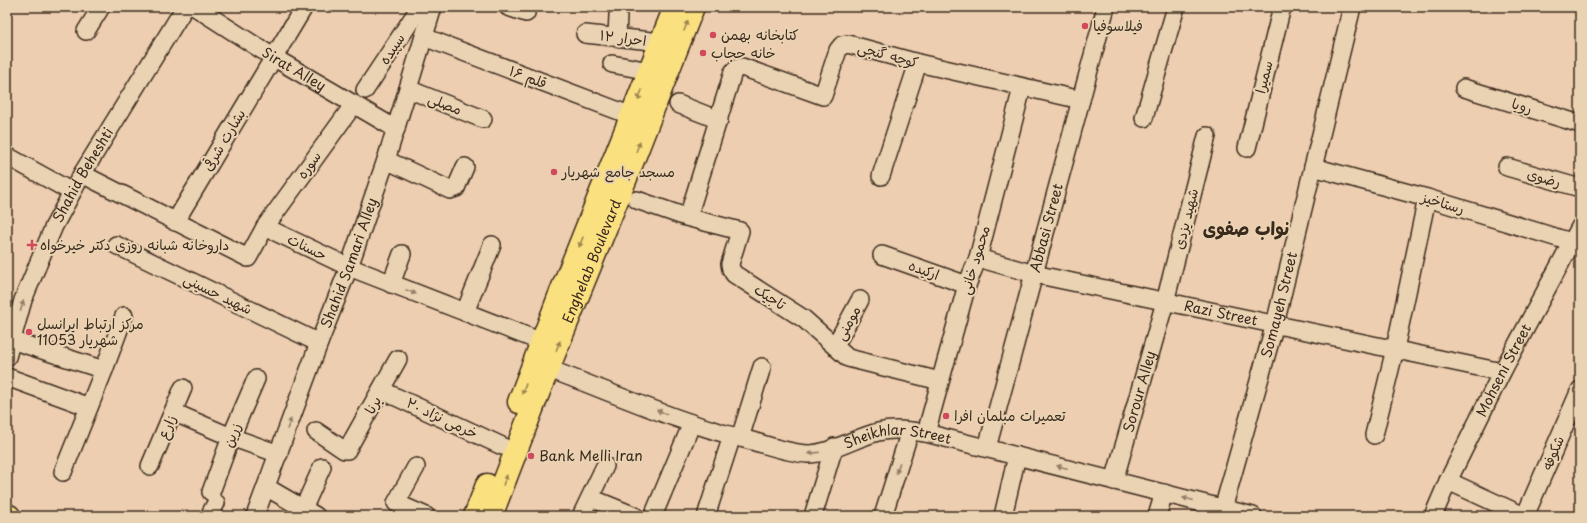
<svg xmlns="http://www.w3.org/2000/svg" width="1587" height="523" font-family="'Playpen Sans','Playpen Sans Arabic',sans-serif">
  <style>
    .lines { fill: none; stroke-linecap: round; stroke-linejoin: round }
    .minor-casing { stroke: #3b2a1e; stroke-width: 20 }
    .major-casing { stroke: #3b2a1e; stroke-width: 25 }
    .minor { stroke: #e9d3b2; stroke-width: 17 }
    .major { stroke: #fbe080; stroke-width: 22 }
    .oneway { fill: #9b854f }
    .oneway2 { fill: #927e68 }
    .poi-dot { fill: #d1495b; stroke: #e9d3b2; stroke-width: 1.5 }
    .labels { text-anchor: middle; stroke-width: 4; stroke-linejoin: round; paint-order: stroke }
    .poi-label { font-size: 14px; fill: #3b2a1e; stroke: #e9d3b2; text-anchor: start }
    .street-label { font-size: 14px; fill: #3b2a1e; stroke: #e9d3b2 }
    .district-label { font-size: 18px; font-weight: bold; fill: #3b2a1e; stroke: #e9d3b2 }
  </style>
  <rect width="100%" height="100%" fill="#eeceb0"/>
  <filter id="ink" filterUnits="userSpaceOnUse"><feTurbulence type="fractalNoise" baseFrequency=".025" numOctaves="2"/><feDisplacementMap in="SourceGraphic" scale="8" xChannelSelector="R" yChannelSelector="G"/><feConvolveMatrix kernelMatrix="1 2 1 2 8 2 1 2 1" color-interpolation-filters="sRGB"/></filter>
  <g filter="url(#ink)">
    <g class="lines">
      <g class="minor-casing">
        <g id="minor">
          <path id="s1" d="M195,7L273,57L396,129"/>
          <path d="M508,7L526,13"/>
          <path d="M86,31L101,7"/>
          <path d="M585,34L661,42"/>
          <path d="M424,37L632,116"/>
          <path d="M617,37L618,15"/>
          <path d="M612,64L650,71"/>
          <path d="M1464,88L1580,124"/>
          <path d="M408,89L483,119"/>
          <path d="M365,90L420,7"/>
          <path d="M678,104L719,120"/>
          <path d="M1144,118L1176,7"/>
          <path d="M1247,148L1282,7"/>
          <path d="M7,156L72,192"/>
          <path d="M386,160L450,190L456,188L465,167"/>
          <path d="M1313,167L1427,198L1571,242"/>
          <path d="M1507,167L1580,188"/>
          <path d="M82,174L248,258L265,227L354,104"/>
          <path d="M881,176L918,63"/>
          <path d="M637,200L686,217L740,231L730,264L731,269L734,274L804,319L848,358L940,381"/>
          <path d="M688,217L733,72L737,68L742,67L823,96L838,50L842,45L848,44L918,63L1081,100"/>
          <path d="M175,222L304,7"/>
          <path d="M265,227L349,267L542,342"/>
          <path d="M116,245L319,343"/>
          <path d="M882,255L967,285"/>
          <path id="s2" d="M978,258L1034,274L1502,372"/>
          <path d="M391,284L402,254"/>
          <path d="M465,312L492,245"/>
          <path d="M11,340L104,370"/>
          <path d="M835,346L860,300"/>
          <path id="s3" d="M7,357L23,300L54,226L82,174L185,7"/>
          <path id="s4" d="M549,369C616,394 682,424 752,441C770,446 789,453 808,454C830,454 857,437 878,432C894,428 910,431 926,433L1253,516"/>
          <path d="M7,377L89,407"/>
          <path d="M381,390L502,446"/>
          <path d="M173,412L231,437L279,454"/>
          <path d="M316,431L344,450H347L398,359"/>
          <path d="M926,433L967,285L978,258L1022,88"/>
          <path d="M1374,435L1395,349L1427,198"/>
          <path d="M740,438L762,367"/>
          <path id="s5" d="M987,448L1106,7"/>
          <path d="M150,466L183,388"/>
          <path d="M416,467L396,503L426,516"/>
          <path d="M63,472L104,370L124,316"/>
          <path id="s6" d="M1114,481L1165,302L1207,136"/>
          <path d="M1448,481L1524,516"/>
          <path d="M266,487L316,516"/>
          <path d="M211,492L231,437L256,379"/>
          <path d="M591,498L635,516"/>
          <path d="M707,513L732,436"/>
          <path d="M209,516L216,503"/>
          <path id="s7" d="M255,516L319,343L349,267L386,160L433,7"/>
          <path d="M300,516L322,467"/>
          <path d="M581,516L605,466"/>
          <path d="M653,516L692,423"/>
          <path d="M813,516L834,447"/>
          <path d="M883,516L910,431"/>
          <path d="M1003,516L1017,456"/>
          <path d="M1157,516L1164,493"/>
          <path id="s8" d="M1225,516L1223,509L1275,324L1352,7"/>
          <path id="s9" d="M1433,516L1448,481L1502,372L1580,227"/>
          <path d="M1525,516L1580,390"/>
        </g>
      </g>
      <g class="major-casing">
        <g id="major">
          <path d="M519,402L559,297L675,7"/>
          <path d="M7,515L9,516"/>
          <path d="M475,516L487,485"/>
          <path id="s10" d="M491,516L539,391L628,173L693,7"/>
        </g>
      </g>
      <use href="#minor" class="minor"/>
      <use href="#major" class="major"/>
    </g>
    <defs><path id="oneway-solid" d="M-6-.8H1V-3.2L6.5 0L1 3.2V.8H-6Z"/></defs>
    <g class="oneway">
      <use href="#oneway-solid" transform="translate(686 26) rotate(-68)"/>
      <use href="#oneway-solid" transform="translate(640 95) rotate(112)"/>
      <use href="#oneway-solid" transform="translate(638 147) rotate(-68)"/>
      <use href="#oneway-solid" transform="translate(581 242) rotate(112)"/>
      <use href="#oneway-solid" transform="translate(558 346) rotate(-68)"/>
      <use href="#oneway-solid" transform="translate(524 389) rotate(111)"/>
      <use href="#oneway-solid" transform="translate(505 480) rotate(-69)"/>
    </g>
    <g class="oneway2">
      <use href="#oneway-solid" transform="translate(411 292) rotate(21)"/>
      <use href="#oneway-solid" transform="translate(22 306) rotate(-73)"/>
      <use href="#oneway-solid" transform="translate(662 412) rotate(-159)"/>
      <use href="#oneway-solid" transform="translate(289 424) rotate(-70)"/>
      <use href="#oneway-solid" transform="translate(814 453) rotate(173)"/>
      <use href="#oneway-solid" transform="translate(1062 467) rotate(-166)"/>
      <use href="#oneway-solid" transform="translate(898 468) rotate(108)"/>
      <use href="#oneway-solid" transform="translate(1188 499) rotate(-166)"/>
    </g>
  </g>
  <g class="poi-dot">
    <circle cx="1085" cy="26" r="4"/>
    <circle cx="713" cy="35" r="4"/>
    <circle cx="703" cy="53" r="4"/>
    <circle cx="554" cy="172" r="4"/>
    <path d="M30 239h4v4h4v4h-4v4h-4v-4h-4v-4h4z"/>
    <circle cx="29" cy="332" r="4"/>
    <circle cx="946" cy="416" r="4"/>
    <circle cx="531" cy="456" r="4"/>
  </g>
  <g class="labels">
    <g class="poi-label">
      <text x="1093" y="31">فیلاسوفیا</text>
      <text x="721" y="40">کتابخانه بهمن</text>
      <text x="711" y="58">خانه حجاب</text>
      <text x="562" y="177">مسجد جامع شهریار</text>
      <text x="40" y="250">داروخانه شبانه روزی دکتر خیرخواه</text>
      <text x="37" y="329">مرکز ارتباط ایرانسل<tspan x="37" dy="16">11053 شهریار</tspan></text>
      <text x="954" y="421">تعمیرات مبلمان افرا</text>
      <text x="539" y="461">Bank Melli Iran</text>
    </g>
    <g class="street-label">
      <text transform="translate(623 38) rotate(7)" y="5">احرار ۱۲</text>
      <text transform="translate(392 49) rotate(-57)" y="5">سپیده</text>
      <text transform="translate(888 55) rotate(15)" y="5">کوچه گنجی</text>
      <text dy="5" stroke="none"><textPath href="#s1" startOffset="117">Sirat Alley</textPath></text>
      <text transform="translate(528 77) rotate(21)" y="5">قلم ۱۶</text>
      <text transform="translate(1264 77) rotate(-76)" y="5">سمیرا</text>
      <text transform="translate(445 104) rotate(22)" y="5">مصلی</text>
      <text transform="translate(1522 106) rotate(17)" y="5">رویا</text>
      <text transform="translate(224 140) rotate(-59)" y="5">بشارت شرقی</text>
      <text transform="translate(309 165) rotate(-54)" y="5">سوره</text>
      <text dy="5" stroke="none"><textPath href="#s3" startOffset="198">Shahid Beheshti</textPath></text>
      <text transform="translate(1544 178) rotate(16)" y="5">رضوی</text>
      <text transform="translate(1443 203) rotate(17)" y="5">رستاخیز</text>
      <text transform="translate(1186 219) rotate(-76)" y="5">شهید یزدی</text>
      <text dy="5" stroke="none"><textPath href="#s5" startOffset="228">Abbasi Street</textPath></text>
      <text transform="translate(307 247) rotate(26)" y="5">حسنات</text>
      <text transform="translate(975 260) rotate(-73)" y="5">محمود خانی</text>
      <text dy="5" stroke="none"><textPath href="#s10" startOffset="274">Enghelab Boulevard</textPath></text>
      <text dy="5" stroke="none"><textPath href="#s7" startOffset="270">Shahid Samari Alley</textPath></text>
      <text transform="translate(924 270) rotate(20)" y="5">ارکیده</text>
      <text transform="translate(218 294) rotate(26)" y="5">شهید حسینی</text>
      <text transform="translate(770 297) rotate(33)" y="5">تاجیک</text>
      <text dy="5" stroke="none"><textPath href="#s8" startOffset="219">Somayeh Street</textPath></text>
      <text dy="5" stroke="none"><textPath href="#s2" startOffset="249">Razi Street</textPath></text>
      <text transform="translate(848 323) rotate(-61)" y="5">مومنی</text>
      <text dy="5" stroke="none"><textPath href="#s9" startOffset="162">Mohseni Street</textPath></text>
      <text dy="5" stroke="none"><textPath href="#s6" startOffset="93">Sorour Alley</textPath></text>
      <text transform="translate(373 405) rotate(-61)" y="5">برنا</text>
      <text transform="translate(442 418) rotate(25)" y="5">خرمی نژاد ۲۰</text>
      <text transform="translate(167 427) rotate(-67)" y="5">زارع</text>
      <text transform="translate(232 435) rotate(-68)" y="5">زرین</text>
      <text dy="5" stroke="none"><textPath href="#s4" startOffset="366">Sheikhlar Street</textPath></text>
      <text transform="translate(1553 453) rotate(-67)" y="5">شکوفه</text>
    </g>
    <g class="district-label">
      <text x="1246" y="235">نواب صفوی</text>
    </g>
  </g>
  <rect width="1587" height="523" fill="none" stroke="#e9d3b2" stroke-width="24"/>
  <rect x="12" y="12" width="1563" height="499" fill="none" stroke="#3b2a1e" stroke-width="1.5" filter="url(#ink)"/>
</svg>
